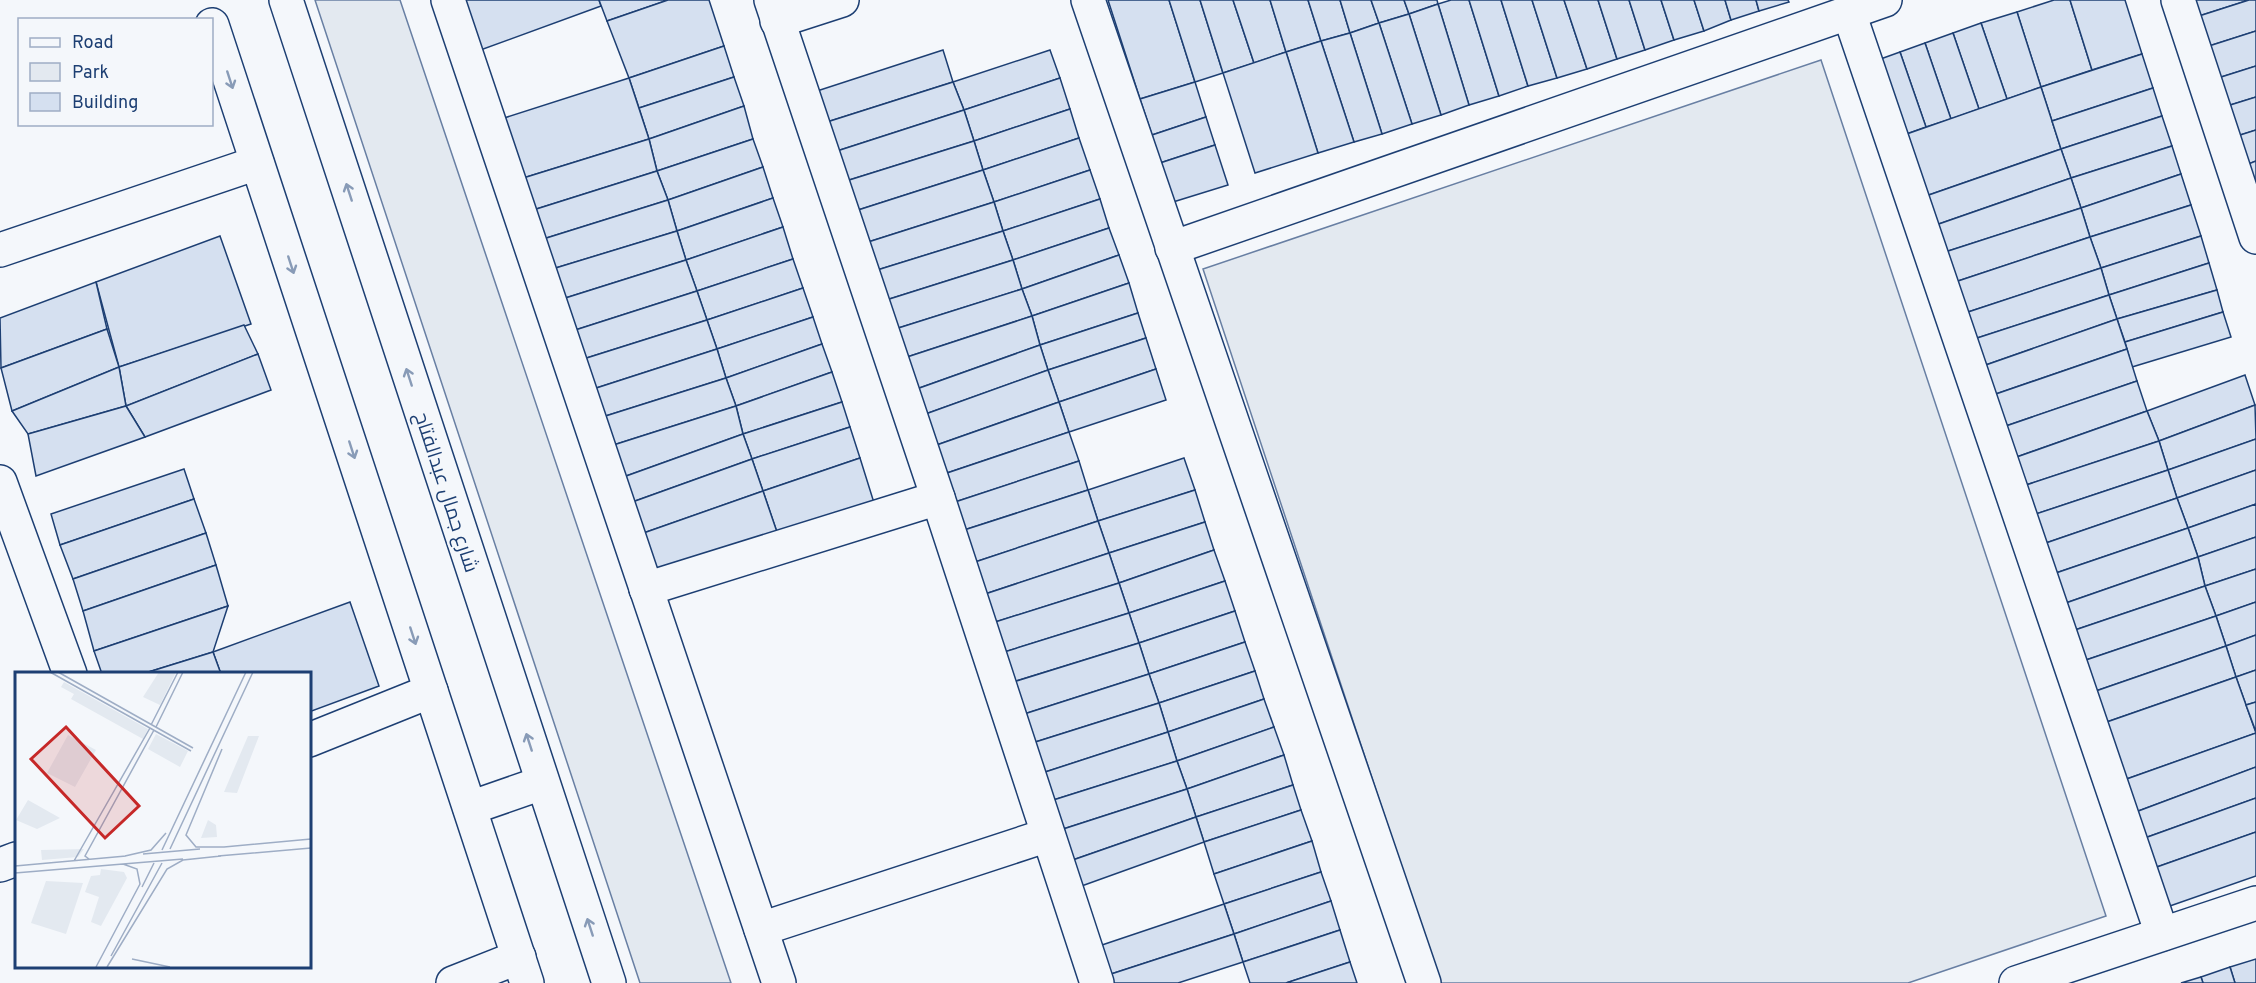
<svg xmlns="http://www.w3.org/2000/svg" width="2256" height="983" font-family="Overpass,Cairo,sans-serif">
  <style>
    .green { fill: #e3e9f0; stroke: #687fa3; stroke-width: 1.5 }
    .building { fill: #d5e0f0; stroke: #1d3f73; stroke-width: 1.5 }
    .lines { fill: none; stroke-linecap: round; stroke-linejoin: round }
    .minor-casing { stroke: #1d3f73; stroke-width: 36 }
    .secondary-casing { stroke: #1d3f73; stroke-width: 36 }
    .minor { stroke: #f4f7fb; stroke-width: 33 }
    .secondary { stroke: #f4f7fb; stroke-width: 33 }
    .oneway { stroke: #889bb7 }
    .labels { text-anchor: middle; stroke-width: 4.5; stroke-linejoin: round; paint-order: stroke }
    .street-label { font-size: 20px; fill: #1d3f73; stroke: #f4f7fb }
    .inset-road { fill: none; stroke: #9eadc5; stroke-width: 1.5 }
    .view { fill: #c62828; fill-opacity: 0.15; stroke: #c62828; stroke-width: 3 }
    .inset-edge { fill: none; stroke: #1d3f73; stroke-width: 3 }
  </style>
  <rect width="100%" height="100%" fill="#f4f7fb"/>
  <g class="green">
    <path d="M315,0H400L731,983H640Z"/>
    <path d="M1821,60L2106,916L1908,983H1440L1203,269Z"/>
  </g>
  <g class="building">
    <path d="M464,0H599L601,6L475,52Z"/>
    <path d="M599,0H668L607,21Z"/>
    <path d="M668,0H709L724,46L629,78L607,21Z"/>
    <path d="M1108,0H1169L1195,82L1140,99Z"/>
    <path d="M1169,0H1200L1223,73L1195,82Z"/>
    <path d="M1200,0H1233L1254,63L1223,73Z"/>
    <path d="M1233,0H1270L1286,52L1254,63Z"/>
    <path d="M1270,0H1308L1321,41L1286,52Z"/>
    <path d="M1308,0H1340L1350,33L1321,41Z"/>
    <path d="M1340,0H1371L1379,23L1350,33Z"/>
    <path d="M1371,0H1404L1409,14L1379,23Z"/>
    <path d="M1404,0H1437L1438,4L1409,14Z"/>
    <path d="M1451,0H1469L1499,96L1469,105L1438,4Z"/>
    <path d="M1469,0H1501L1528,86L1499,96Z"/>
    <path d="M1501,0H1532L1557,78L1528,86Z"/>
    <path d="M1532,0H1564L1587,69L1557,78Z"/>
    <path d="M1564,0H1598L1617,59L1587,69Z"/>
    <path d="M1598,0H1629L1645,50L1617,59Z"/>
    <path d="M1629,0H1661L1674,40L1645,50Z"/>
    <path d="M1661,0H1694L1704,31L1674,40Z"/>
    <path d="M1694,0H1725L1731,20L1704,31Z"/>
    <path d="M1725,0H1756L1759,11L1731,20Z"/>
    <path d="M1756,0H1788L1789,2L1759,11Z"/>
    <path d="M2054,0H2070L2092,70L2041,87L2017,12Z"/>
    <path d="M2070,0H2125L2142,54L2092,70Z"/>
    <path d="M2195,0H2249L2199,16Z"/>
    <path d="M2249,0H2256V31L2209,46L2199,16Z"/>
    <path d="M1438,4L1469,105L1441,115L1409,14Z"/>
    <path d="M2017,12L2041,87L2007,99L1981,23Z"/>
    <path d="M1409,14L1441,115L1412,124L1379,23Z"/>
    <path d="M1379,23L1412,124L1382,134L1350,33Z"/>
    <path d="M1981,23L2007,99L1979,109L1953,33Z"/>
    <path d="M2256,31V66L2218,78L2209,46Z"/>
    <path d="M1350,33L1382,134L1354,142L1321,41Z"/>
    <path d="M1953,33L1979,109L1951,119L1925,43Z"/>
    <path d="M1321,41L1354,142L1318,153L1286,52Z"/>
    <path d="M1925,43L1951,119L1926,127L1900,52Z"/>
    <path d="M724,46L734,77L639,108L629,78Z"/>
    <path d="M943,50L953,82L827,122L817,91Z"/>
    <path d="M1050,50L1060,78L964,110L953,82Z"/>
    <path d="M1286,52L1318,153L1255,173L1223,73Z"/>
    <path d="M1900,52L1926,127L1901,136L1875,61Z"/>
    <path d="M2142,54L2153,88L2052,121L2041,87Z"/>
    <path d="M2256,66V97L2227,106L2218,78Z"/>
    <path d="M734,77L744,106L649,139L639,108Z"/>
    <path d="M629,78L649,139L520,179L501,119Z"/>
    <path d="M1060,78L1070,109L974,141L964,110Z"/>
    <path d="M953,82L964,110L837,151L827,122Z"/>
    <path d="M1195,82L1206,117L1152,135L1140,99Z"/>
    <path d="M2041,87L2061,149L1923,197L1901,136Z"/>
    <path d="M2153,88L2162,116L2061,149L2052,121Z"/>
    <path d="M2256,97V130L2237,136L2227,106Z"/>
    <path d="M744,106L753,139L657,171L649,139Z"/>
    <path d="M1070,109L1079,138L983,170L974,141Z"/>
    <path d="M964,110L974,141L846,181L837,151Z"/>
    <path d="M2162,116L2172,146L2071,178L2061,149Z"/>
    <path d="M1206,117L1215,145L1160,163L1152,135Z"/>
    <path d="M2256,130V161L2246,165L2237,136Z"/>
    <path d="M1079,138L1090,170L994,202L983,170Z"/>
    <path d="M649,139L657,171L530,211L520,179Z"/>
    <path d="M753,139L763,167L668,200L657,171Z"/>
    <path d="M974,141L983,170L855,211L846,181Z"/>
    <path d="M1215,145L1228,185L1173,202L1160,163Z"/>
    <path d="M2172,146L2181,174L2081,208L2071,178Z"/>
    <path d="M2061,149L2071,178L1933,226L1923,197Z"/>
    <path d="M2256,161V193L2246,165Z"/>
    <path d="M763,167L773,198L677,231L668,200Z"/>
    <path d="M983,170L994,202L865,243L855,211Z"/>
    <path d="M1090,170L1100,199L1003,231L994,202Z"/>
    <path d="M657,171L668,200L540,240L530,211Z"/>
    <path d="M2181,174L2191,205L2090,237L2081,208Z"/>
    <path d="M2071,178L2081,208L1942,253L1933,226Z"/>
    <path d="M773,198L783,227L686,260L677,231Z"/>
    <path d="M1100,199L1109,228L1013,260L1003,231Z"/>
    <path d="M668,200L677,231L549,270L540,240Z"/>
    <path d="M994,202L1003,231L874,271L865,243Z"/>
    <path d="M2191,205L2201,236L2101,268L2090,237Z"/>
    <path d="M2081,208L2090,237L1952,283L1942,253Z"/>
    <path d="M783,227L793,259L697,291L686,260Z"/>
    <path d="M1109,228L1119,255L1022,289L1013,260Z"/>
    <path d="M677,231L686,260L559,300L549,270Z"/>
    <path d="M1003,231L1013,260L883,301L874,271Z"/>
    <path d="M220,236L251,324L119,367L96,282Z"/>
    <path d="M2201,236L2209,263L2109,295L2101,268Z"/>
    <path d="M2090,237L2101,268L1962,314L1952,283Z"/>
    <path d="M1119,255L1129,283L1032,316L1022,289Z"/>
    <path d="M793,259L803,288L707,320L697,291Z"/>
    <path d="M686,260L697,291L569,332L559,300Z"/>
    <path d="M1013,260L1022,289L892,330L883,301Z"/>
    <path d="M2209,263L2217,290L2117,319L2109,295Z"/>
    <path d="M2101,268L2109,295L1971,340L1962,314Z"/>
    <path d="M96,282L107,329L1,368L0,318Z"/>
    <path d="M1129,283L1138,313L1040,345L1032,316Z"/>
    <path d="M803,288L813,317L717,349L707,320Z"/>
    <path d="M1022,289L1032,316L901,359L892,330Z"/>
    <path d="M2217,290L2223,312L2125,342L2117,319Z"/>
    <path d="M697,291L707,320L577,361L569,332Z"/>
    <path d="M2109,295L2117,319L1980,367L1971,340Z"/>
    <path d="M2223,312L2231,337L2132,367L2125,342Z"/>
    <path d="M1138,313L1146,338L1048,370L1040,345Z"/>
    <path d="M1032,316L1040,345L911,391L901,359Z"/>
    <path d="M813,317L822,344L726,378L717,349Z"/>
    <path d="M2117,319L2127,349L1990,396L1980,367Z"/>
    <path d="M707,320L717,349L587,391L577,361Z"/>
    <path d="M244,325L258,354L126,406L119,367Z"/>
    <path d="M107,329L119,367L12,411L1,368Z"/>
    <path d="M1146,338L1156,369L1059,402L1048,370Z"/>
    <path d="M822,344L832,372L736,406L726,378Z"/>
    <path d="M1040,345L1048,370L920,416L911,391Z"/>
    <path d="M717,349L726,378L596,419L587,391Z"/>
    <path d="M2127,349L2137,381L2000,428L1990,396Z"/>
    <path d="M258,354L271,390L145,437L126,406Z"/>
    <path d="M119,367L126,406L28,434L12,411Z"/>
    <path d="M1156,369L1166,400L1069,432L1059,402Z"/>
    <path d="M1048,370L1059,402L931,447L920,416Z"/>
    <path d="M832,372L842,402L743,434L736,406Z"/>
    <path d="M2245,375L2255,405L2159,441L2147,411Z"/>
    <path d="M726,378L736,406L604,448L596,419Z"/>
    <path d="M2137,381L2147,411L2011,459L2000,428Z"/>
    <path d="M842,402L850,427L752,459L743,434Z"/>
    <path d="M1059,402L1069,432L941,475L931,447Z"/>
    <path d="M2255,405L2256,439L2168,470L2159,441Z"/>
    <path d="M126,406L145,437L36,476L28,434Z"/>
    <path d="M736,406L743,434L615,480L604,448Z"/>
    <path d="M2147,411L2159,441L2020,487L2011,459Z"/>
    <path d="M850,427L860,458L763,491L752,459Z"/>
    <path d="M1069,432L1079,461L952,503L941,475Z"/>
    <path d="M743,434L752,459L624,505L615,480Z"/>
    <path d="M2256,439V470L2177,498L2168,470Z"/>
    <path d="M2159,441L2168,470L2030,516L2020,487Z"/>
    <path d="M860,458L875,506L779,538L763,491Z"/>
    <path d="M1184,458L1195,490L1098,521L1088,490Z"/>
    <path d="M752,459L763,491L635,536L624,505Z"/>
    <path d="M1079,461L1088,490L961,531L952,503Z"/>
    <path d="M184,469L194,499L60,545L51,514Z"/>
    <path d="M2168,470L2177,498L2040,545L2030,516Z"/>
    <path d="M2256,470V504L2188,528L2177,498Z"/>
    <path d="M1088,490L1098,521L972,563L961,531Z"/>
    <path d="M1195,490L1205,522L1109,553L1098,521Z"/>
    <path d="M763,491L779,538L651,583L635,536Z"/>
    <path d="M2177,498L2188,528L2050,575L2040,545Z"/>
    <path d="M194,499L206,533L73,579L60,545Z"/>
    <path d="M2256,504V537L2198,557L2188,528Z"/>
    <path d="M1098,521L1109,553L982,595L972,563Z"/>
    <path d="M1205,522L1214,550L1119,583L1109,553Z"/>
    <path d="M2188,528L2198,557L2060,605L2050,575Z"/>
    <path d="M206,533L216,565L83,611L73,579Z"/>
    <path d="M2256,537V569L2205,586L2198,557Z"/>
    <path d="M1214,550L1225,581L1129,613L1119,583Z"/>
    <path d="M1109,553L1119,583L992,623L982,595Z"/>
    <path d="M2198,557L2205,586L2069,632L2060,605Z"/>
    <path d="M216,565L228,606L94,651L83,611Z"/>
    <path d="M2256,569V602L2216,616L2205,586Z"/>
    <path d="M1225,581L1235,611L1139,643L1129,613Z"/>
    <path d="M1119,583L1129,613L1001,653L992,623Z"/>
    <path d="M2205,586L2216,616L2080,662L2069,632Z"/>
    <path d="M350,602L379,686L309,712V674H221L213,652Z"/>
    <path d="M2256,602V635L2226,646L2216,616Z"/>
    <path d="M228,606L213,652L142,674H102L94,651Z"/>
    <path d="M1235,611L1245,642L1149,674L1139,643Z"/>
    <path d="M1129,613L1139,643L1010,683L1001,653Z"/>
    <path d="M2216,616L2226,646L2090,693L2080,662Z"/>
    <path d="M2256,635V670L2236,677L2226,646Z"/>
    <path d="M1245,642L1255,671L1159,703L1149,674Z"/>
    <path d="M1139,643L1149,674L1021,715L1010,683Z"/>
    <path d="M2226,646L2236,677L2101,724L2090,693Z"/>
    <path d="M213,652L221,674H142Z"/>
    <path d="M2256,670V702L2246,705L2236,677Z"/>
    <path d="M1255,671L1264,699L1168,732L1159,703Z"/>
    <path d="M1149,674L1159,703L1029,744L1021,715Z"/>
    <path d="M2236,677L2256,733L2121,781L2101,724Z"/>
    <path d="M1264,699L1274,727L1177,761L1168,732Z"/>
    <path d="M2256,702V732L2246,705Z"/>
    <path d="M1159,703L1168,732L1039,774L1029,744Z"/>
    <path d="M1274,727L1284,755L1187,789L1177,761Z"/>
    <path d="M1168,732L1177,761L1047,802L1039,774Z"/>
    <path d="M2256,733V767L2133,813L2121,781Z"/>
    <path d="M1284,755L1293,785L1196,817L1187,789Z"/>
    <path d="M1177,761L1187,789L1057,831L1047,802Z"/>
    <path d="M2256,767V798L2142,839L2133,813Z"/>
    <path d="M1293,785L1301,810L1204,842L1196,817Z"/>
    <path d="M1187,789L1196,817L1067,862L1057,831Z"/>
    <path d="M2256,798V832L2154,868L2142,839Z"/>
    <path d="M1301,810L1312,841L1214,874L1204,842Z"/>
    <path d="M1196,817L1204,842L1076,888L1067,862Z"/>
    <path d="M2256,832V876L2167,907L2154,868Z"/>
    <path d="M1312,841L1321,872L1224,904L1214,874Z"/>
    <path d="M1321,872L1331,901L1234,934L1224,904Z"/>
    <path d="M1331,901L1340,930L1243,962L1234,934Z"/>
    <path d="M1224,904L1234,934L1108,975L1096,947Z"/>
    <path d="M1340,930L1350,962L1286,983H1250L1243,962Z"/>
    <path d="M1234,934L1243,962L1178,983H1110L1108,975Z"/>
    <path d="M2256,959V983H2235L2230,967Z"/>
    <path d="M1350,962L1357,983H1286Z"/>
    <path d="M2230,967L2235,983H2203L2201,977Z"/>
    <path d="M2201,977L2203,983H2181Z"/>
  </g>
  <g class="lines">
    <g class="minor-casing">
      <g id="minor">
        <path d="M448,0L779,983"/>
        <path d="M771,0L938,498L1097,983"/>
        <path d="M1088,0L1424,983"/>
        <path d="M2178,0L2256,237"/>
        <path d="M1849,13L2162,934"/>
        <path d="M777,21L842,0"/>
        <path d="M1172,248L1885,0"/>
        <path d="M0,250L257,163"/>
        <path d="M0,482L70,674"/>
        <path d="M646,589L938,498"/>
        <path d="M309,740L431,691"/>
        <path d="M0,865L16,859"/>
        <path d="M761,929L1048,835"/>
        <path d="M453,983L519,957"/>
        <path d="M2016,983L2256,903"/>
      </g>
    </g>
    <g class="secondary-casing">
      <g id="secondary">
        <path d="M286,0L609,983"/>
        <path d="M212,25L527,983"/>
        <path d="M470,808L542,783"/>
      </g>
    </g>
    <use href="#minor" class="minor"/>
    <use href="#secondary" class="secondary"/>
  </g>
  <defs><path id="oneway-shaft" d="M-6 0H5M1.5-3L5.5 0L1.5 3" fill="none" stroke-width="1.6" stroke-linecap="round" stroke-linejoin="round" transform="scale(1.5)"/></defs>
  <g class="oneway">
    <use href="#oneway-shaft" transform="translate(230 80) rotate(72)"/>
    <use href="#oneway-shaft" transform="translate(349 192) rotate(-108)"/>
    <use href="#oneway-shaft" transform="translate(291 265) rotate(72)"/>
    <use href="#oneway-shaft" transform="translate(409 377) rotate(-108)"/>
    <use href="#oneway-shaft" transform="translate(352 450) rotate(72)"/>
    <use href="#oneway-shaft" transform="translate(413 636) rotate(72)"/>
    <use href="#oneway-shaft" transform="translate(529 742) rotate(-108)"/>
    <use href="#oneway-shaft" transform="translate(590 927) rotate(-108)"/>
  </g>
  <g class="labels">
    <g class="street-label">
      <text transform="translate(447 492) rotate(72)" y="7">شارع جمال عبدالفتاح</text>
    </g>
  </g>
  <g transform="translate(15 672)">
    <rect width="296" height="296" fill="#f4f7fb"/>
    <path d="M144,0H161L145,33L128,25ZM49,10L133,57L128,67L56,27L59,22L46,15ZM141,62L173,79L165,95L133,77ZM53,63L81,78L60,115L32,101ZM233,64H244L222,121L209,120ZM13,128L45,146L22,157L1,148ZM193,148L201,153L202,165L186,166ZM69,177L63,185L27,188L26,178ZM86,197L109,200L112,206L86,254L76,250L84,225L70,220L76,204L85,203ZM31,209L68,211L51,262L16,251Z" fill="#e3e9f0"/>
    <path class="inset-road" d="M35,0L176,79M43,0L178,76M136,53L163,0M141,55L168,0M207,77L171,163L181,175H211M209,175L296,167M155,177L238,0M147,178L231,0M128,182L185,177M110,184L136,178L151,161M203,184L296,176M74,187L70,184L139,58M59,189L135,56M0,194L111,184M0,201L168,187M127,215L139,191M96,284L147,191M117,287L155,295M81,295L125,212L122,197L108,192M92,295L152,197L168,188L206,184"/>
    <path class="view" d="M51,55L124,134L90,166L16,87Z"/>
    <rect width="296" height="296" class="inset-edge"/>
  </g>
  <rect x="18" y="18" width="195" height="108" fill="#f4f7fb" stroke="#9eadc5" stroke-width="1.5"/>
  <rect x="30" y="38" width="30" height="9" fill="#f4f7fb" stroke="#9eadc5" stroke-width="1.5"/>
  <text x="72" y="48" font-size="18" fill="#1d3f73">Road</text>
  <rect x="30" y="63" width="30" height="18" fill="#e3e9f0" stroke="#9eadc5" stroke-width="1.5"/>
  <text x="72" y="78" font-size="18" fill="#1d3f73">Park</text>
  <rect x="30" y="93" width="30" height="18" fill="#d5e0f0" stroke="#9eadc5" stroke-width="1.5"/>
  <text x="72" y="108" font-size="18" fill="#1d3f73">Building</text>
</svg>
